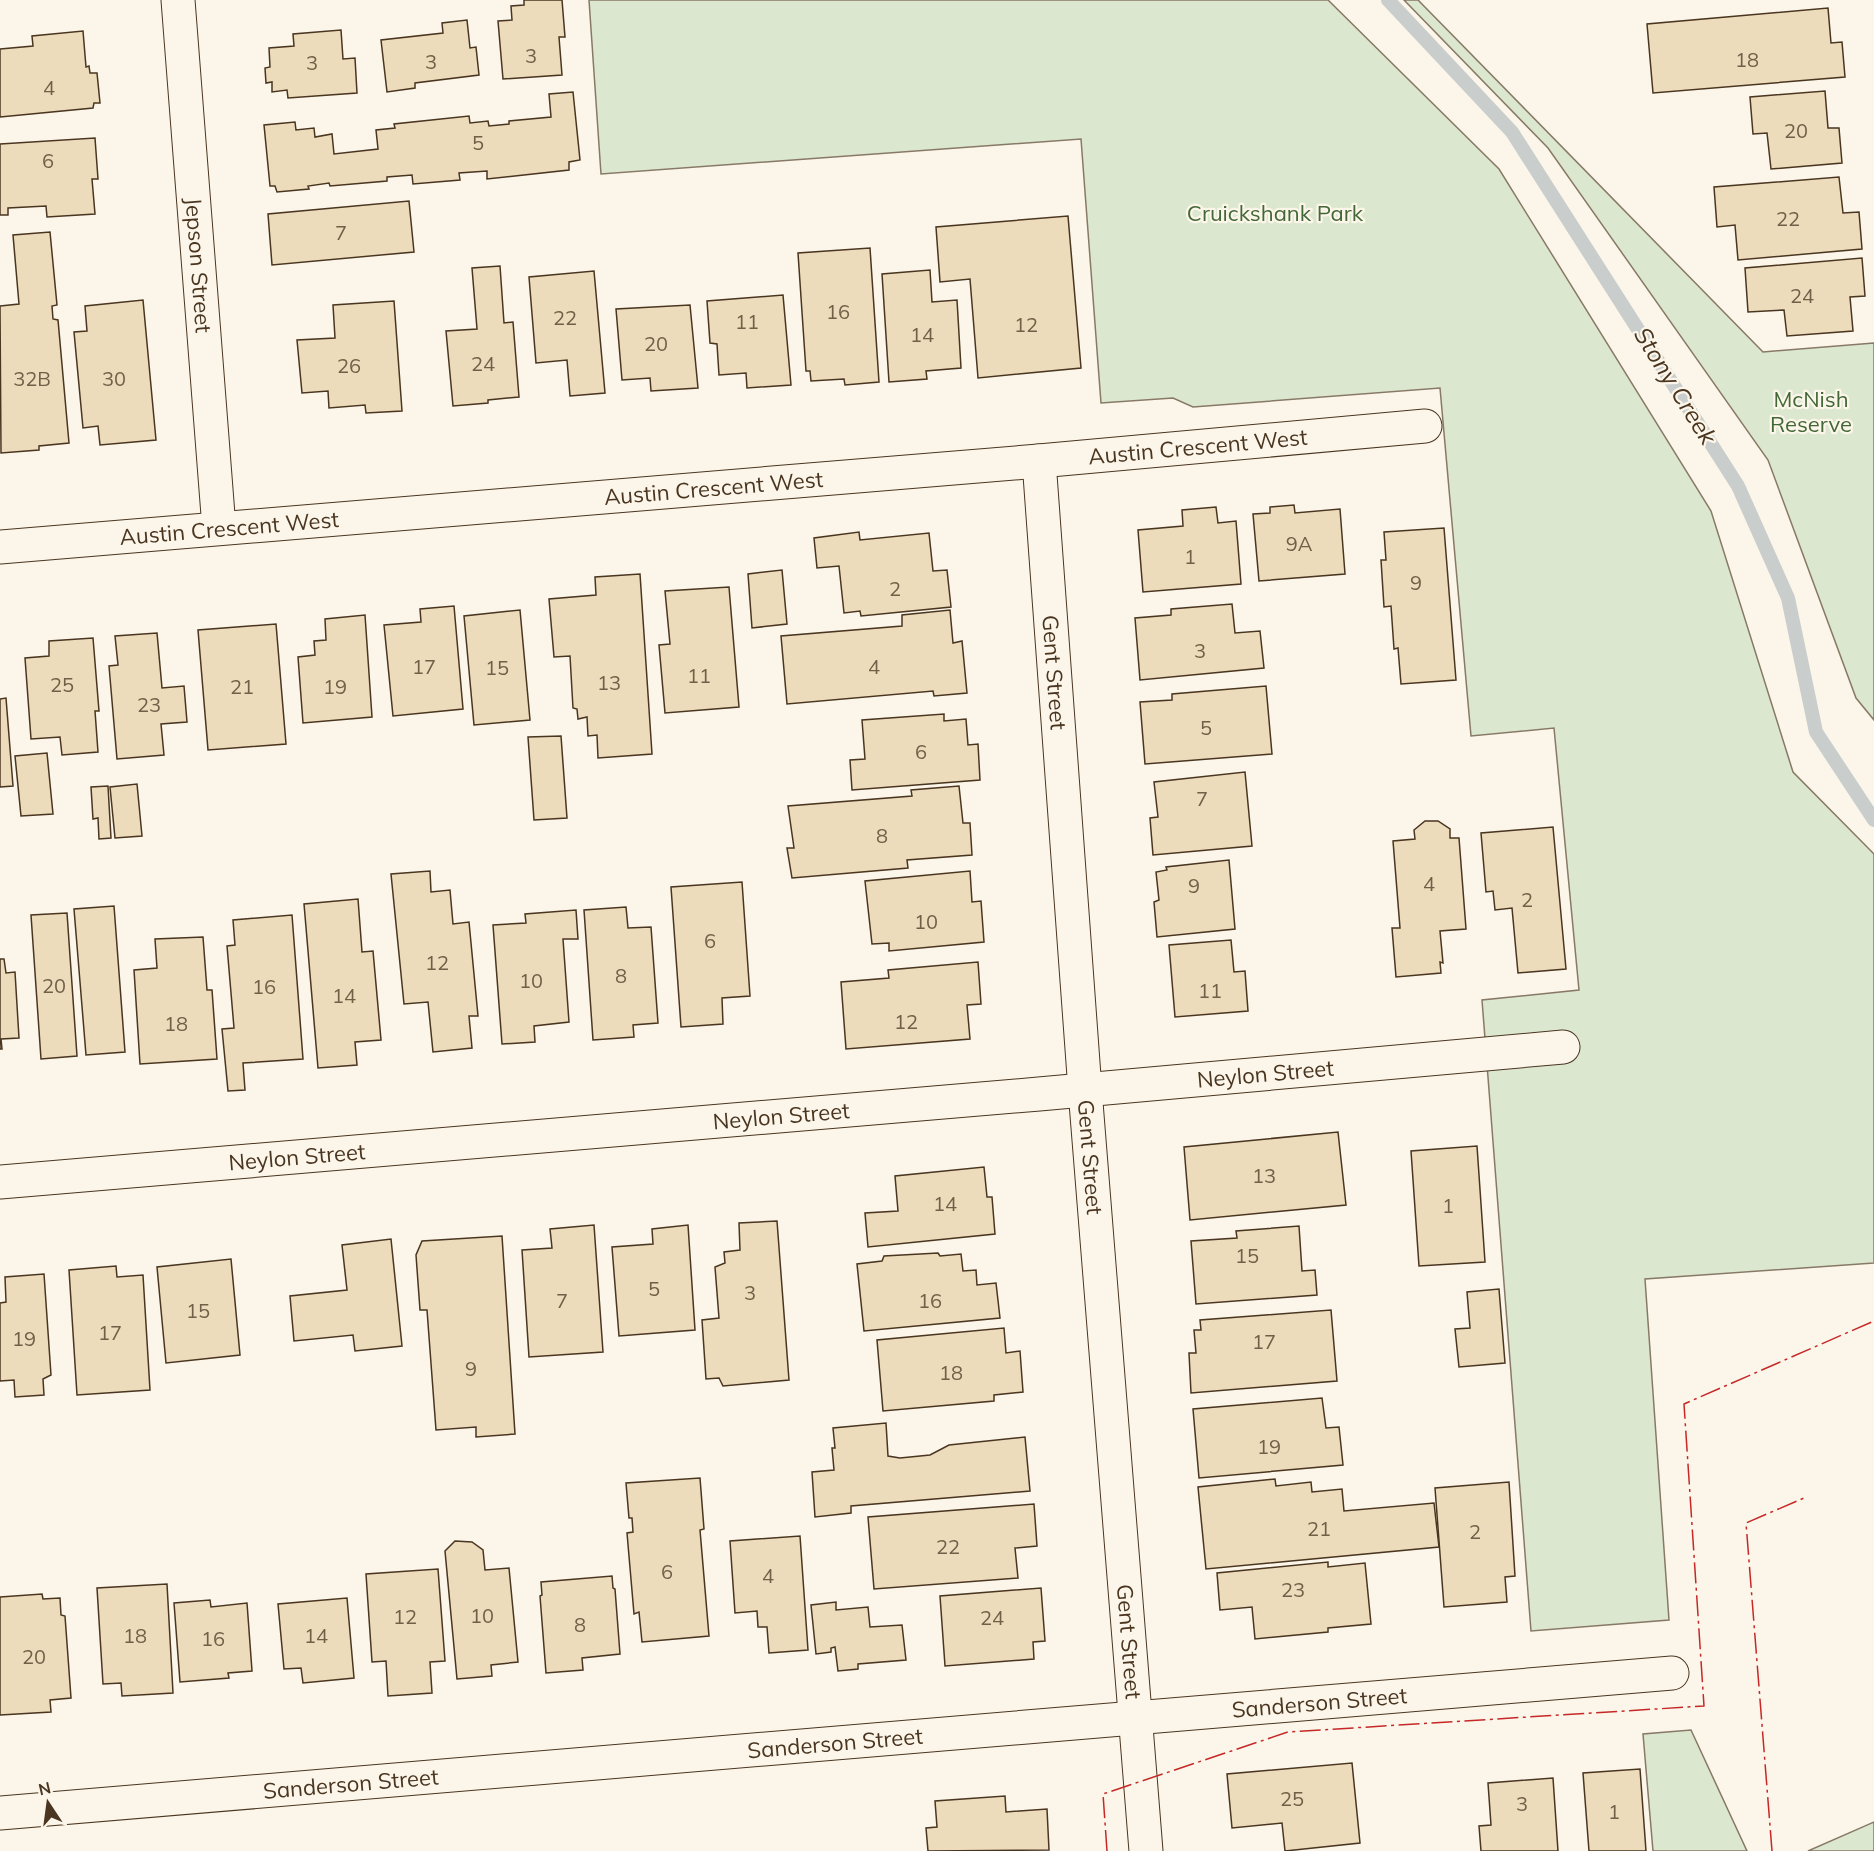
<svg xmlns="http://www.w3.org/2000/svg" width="1874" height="1851" font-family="Mulish,sans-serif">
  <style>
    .green { fill: #dce7d0; stroke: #887966; stroke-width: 1.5 }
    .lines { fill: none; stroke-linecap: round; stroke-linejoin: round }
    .stream { stroke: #c9cecd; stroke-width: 14 }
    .building { fill: #ecdcbc; stroke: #4a3520; stroke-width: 1.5 }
    .minor-casing { stroke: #4a3520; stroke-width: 35 }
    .minor { stroke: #fbf6e9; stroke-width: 33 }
    .power { stroke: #c62828; stroke-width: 1.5; stroke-dasharray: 21 4.5 3 4.5; stroke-linecap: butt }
    .labels { text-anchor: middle; stroke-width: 4.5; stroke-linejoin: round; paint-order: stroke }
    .number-label { font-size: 20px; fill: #725f47 }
    .park-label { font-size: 22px; fill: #436837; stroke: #fbf6e9 }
    .street-label { font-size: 22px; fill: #4a3520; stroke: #fbf6e9 }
    .water-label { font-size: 24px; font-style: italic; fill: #4a3520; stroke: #fbf6e9 }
  </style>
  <rect width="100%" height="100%" fill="#fbf6e9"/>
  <g class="green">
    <path d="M589,0H1328L1499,169L1711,511L1793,772L1874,854V1263L1645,1279L1669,1620L1531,1631L1482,1000L1579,990L1554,728L1471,736L1440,388L1193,407L1173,398L1101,403L1081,139L601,174Z"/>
    <path d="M1404,0H1418L1763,352L1874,343V720L1856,698L1768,460L1548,148Z"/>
    <path d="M1691,1730L1747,1851H1653L1643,1734Z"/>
    <path d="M1874,1822V1851H1808Z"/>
  </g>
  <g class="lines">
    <path class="stream" d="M1388,0L1512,132L1738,486L1788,598L1816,732L1874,820"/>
  </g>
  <g class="building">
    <path d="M524,0H562L565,37H559L562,75L503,79L498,21L512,20L511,6L524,5Z"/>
    <path d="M1828,8L1831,43L1842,42L1845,77L1653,93L1647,24Z"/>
    <path d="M467,20L470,48L476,47L479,75L415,83V88L387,92L381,40L443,33L442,23Z"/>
    <path d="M341,30L343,59L355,58L357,93L288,98L287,90L272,92V82L266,83L265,68L270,67L269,48L294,46L293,34Z"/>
    <path d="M83,31L86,67L89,66L90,73H97L100,103H94L93,108L0,117V49L33,46L32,36Z"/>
    <path d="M1825,91L1828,128H1839L1842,163L1771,169L1767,133L1753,134L1750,97Z"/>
    <path d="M573,92L580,160L569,162V170L487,179V171L459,173L460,180L413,184L412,175L387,177V181L330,186L329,183L308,186L309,189L277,192L275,186H270L264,125L295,122L296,130L314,128L315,137L332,134L334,154L378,149L376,130L395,128L394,124L469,116L470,123L488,121L489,126L509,124V121L551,117L549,94Z"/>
    <path d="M95,138L98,179H92L95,214L47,217L46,206L8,208V215H0V144Z"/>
    <path d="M1839,177L1843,213L1859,212L1862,249L1738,260L1735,225L1717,227L1714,187Z"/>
    <path d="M409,201L414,252L272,265L268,214Z"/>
    <path d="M1068,216L1081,368L978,378L970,279L940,282L936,227Z"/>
    <path d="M50,232L57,305L52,306L53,319L58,320L69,443L39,446V450L1,453L0,306L19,304L13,235Z"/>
    <path d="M870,248L879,382L845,385L844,379L811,381L810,371H806L798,253Z"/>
    <path d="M1862,258L1865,296L1850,297L1853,331L1787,336L1784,310L1748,312L1745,268Z"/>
    <path d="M500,266L504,323L513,322L519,397L488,400V403L453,406L446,331L477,329L472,268Z"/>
    <path d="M930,270L932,302L957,300L961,368L926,371L927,379L889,382L882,274Z"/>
    <path d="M594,271L605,393L570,396L567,360L536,363L529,277Z"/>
    <path d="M783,295L791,385L747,388L746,373L719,375L717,344L710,343L707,301Z"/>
    <path d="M143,300L156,440L100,445L98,426L83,428L74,332L87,331L85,306Z"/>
    <path d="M394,301L402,411L366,413L365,405L329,408L328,391L302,393L297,340L335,338L333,305Z"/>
    <path d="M690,305L698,388L651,391L650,378L622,380L616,309Z"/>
    <path d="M1294,505L1295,513L1340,509L1345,574L1259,581L1253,514L1270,513V507Z"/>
    <path d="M1216,507L1218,523L1236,521L1241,584L1143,592L1138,530L1183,526L1182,510Z"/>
    <path d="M1444,528L1456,680L1401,684L1398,648L1394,649L1391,606L1384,607L1381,560H1386L1384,532Z"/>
    <path d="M859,532L860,540L929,533L933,571L947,570L951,607L861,616L860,611L844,613L839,566L817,568L814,538Z"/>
    <path d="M782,570L787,624L752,628L748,574Z"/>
    <path d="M640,574L652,754L598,758L597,735L588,736L587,717L578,719L577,709L573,708L570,656L554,657L549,599L596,595L595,577Z"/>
    <path d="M729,587L739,707L665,713L659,645L670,644L665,591Z"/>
    <path d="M1232,604L1235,633L1260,631L1264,668L1140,680L1135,618L1171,615V609Z"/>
    <path d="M454,606L463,709L393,716L384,625L421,622L420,609Z"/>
    <path d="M520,610L530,720L474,725L464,616Z"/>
    <path d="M950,610L953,643L962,641L967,693L934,696L933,691L787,704L781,636L902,626V615Z"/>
    <path d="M365,615L372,717L303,723L298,657L315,655L314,641L326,640L325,619Z"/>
    <path d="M276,624L286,744L208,750L198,630Z"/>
    <path d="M157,633L162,688L184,686L187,722L161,724L164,755L117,759L109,666L118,665L115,636Z"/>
    <path d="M93,638L99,711H95L98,752L62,755L60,737L31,739L25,658L49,656V641Z"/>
    <path d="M1266,686L1272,754L1145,764L1140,702L1172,700V694Z"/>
    <path d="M6,698L13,786L0,787V699Z"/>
    <path d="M944,714V721L966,719L968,745L978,744L980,780L852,790L850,760L865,759L862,720Z"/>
    <path d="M561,736L567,818L534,820L528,737Z"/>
    <path d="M47,753L53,814L21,816L15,756Z"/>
    <path d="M1245,772L1252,846L1153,855L1150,818L1158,817L1154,782Z"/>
    <path d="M137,784L142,836L115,838L110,787Z"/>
    <path d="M108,786L111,838L99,839L98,818L93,819L91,787Z"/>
    <path d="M959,786L963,823H970L972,855L907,860L908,868L792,878L787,848H794L788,806L912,796L911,790Z"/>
    <path d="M1425,821H1438L1450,829V838H1459L1466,929L1440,931L1443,963L1440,962L1441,973L1396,977L1392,928H1400L1393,841L1415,839L1414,830Z"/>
    <path d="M1553,827L1566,969L1518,973L1512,908L1495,910L1493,891L1486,892L1481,833Z"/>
    <path d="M1229,860L1235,929L1157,937L1154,902L1159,900L1156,872L1167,870L1166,867Z"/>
    <path d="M430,871L431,892L450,890L453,924L469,922L478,1016H469L472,1048L433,1052L428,1002L404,1004L391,874Z"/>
    <path d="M970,871L972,902L981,901L984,942L889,951V943L872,944L865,881Z"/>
    <path d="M742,882L750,996L722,998L723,1024L681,1027L671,887Z"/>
    <path d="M358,899L362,952L373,951L381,1040L355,1042L357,1065L318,1068L304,904Z"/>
    <path d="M114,906L125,1052L86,1055L74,909Z"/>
    <path d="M626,907L628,928L651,927L658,1023L633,1025L634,1037L593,1040L584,910Z"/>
    <path d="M576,910L578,939H563L569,1022L534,1026L535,1042L502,1044L493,925L526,923L525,914Z"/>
    <path d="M67,913L77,1056L41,1059L31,915Z"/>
    <path d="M292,915L303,1059L243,1063L245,1090L228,1091L222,1029L234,1028L227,946L235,945L233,920Z"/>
    <path d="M203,937L207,990H212L217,1059L140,1064L134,970L157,968L155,939Z"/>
    <path d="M1231,940L1234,972L1245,971L1248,1011L1175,1017L1169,945Z"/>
    <path d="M0,959H4L6,973L15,972L19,1038L1,1039L2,1049H0Z"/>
    <path d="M978,962L981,1004L967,1005L970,1039L846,1049L841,982L889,978L888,970Z"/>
    <path d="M1338,1132L1346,1205L1190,1220L1184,1147Z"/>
    <path d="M1477,1146L1485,1262L1419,1266L1411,1151Z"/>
    <path d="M984,1167L987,1197H992L995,1234L868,1247L865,1213L898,1211L895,1176Z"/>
    <path d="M777,1221L789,1380L723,1386L719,1378L706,1379L702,1320L719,1318L715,1267L725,1263L724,1252L740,1250L739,1223Z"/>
    <path d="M594,1225L603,1352L529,1357L522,1250L552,1248L550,1229Z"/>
    <path d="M688,1225L695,1330L619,1336L612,1247L653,1244L652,1229Z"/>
    <path d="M1299,1226L1302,1271L1315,1270L1317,1295L1196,1304L1191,1241L1237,1238L1236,1231Z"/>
    <path d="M502,1236L515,1434L476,1437V1427L436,1430L427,1310H420L416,1255L422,1241Z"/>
    <path d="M391,1239L402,1346L355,1351L353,1335L294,1341L290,1296L347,1290L342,1245Z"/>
    <path d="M938,1253L940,1256L961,1254L963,1271L976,1270L977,1285L996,1283L1000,1318L864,1331L857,1264L882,1261L884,1256Z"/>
    <path d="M231,1259L240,1355L166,1363L157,1267Z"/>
    <path d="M116,1266L117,1277L143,1275L150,1390L77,1395L69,1270Z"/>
    <path d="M44,1274L51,1375L43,1379L44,1395L15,1397L14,1380L0,1381V1303L6,1302L5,1277Z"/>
    <path d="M1499,1289L1505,1363L1459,1367L1455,1329L1470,1328L1467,1292Z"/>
    <path d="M1331,1310L1337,1381L1191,1393L1189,1353H1196L1194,1330H1201L1200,1320Z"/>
    <path d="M1004,1328L1006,1353L1020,1351L1023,1392L994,1395V1401L883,1411L877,1340Z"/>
    <path d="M1322,1398L1326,1428L1339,1427L1343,1465L1199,1478L1193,1409Z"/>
    <path d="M886,1423L888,1456L900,1458L930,1455L949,1445L1025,1437L1030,1491L851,1506V1513L815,1517L812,1472L834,1470L832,1448H835L833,1428Z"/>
    <path d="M700,1478L704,1529L700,1530L709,1636L642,1642L639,1612L634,1614L627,1533L633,1532L632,1518H629L626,1483Z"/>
    <path d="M1275,1479L1276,1486L1311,1482L1312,1492L1342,1489L1344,1511L1434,1503L1439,1547L1206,1569L1198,1487Z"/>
    <path d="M1509,1482L1515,1576L1505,1577L1507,1602L1444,1607L1435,1488Z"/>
    <path d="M1034,1504L1037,1546L1015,1548L1018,1578L874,1589L868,1517Z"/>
    <path d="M800,1536L808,1650L769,1653L767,1627H758L757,1611L735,1613L730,1541Z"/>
    <path d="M455,1541L472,1542L483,1550L485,1570L509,1568L518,1662L491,1665L492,1676L457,1679L445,1551Z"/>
    <path d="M1328,1562V1567L1365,1563L1371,1624L1328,1628V1632L1255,1639L1252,1607L1220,1610L1217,1573Z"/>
    <path d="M438,1569L445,1661L430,1662L432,1693L388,1696L386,1661L372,1662L366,1574Z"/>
    <path d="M612,1576L613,1588L615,1589L620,1654L582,1658L583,1670L546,1673L540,1596L542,1595L541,1582Z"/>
    <path d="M167,1584L173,1693L122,1696L121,1683L103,1684L97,1588Z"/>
    <path d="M1041,1588L1045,1641L1033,1642L1034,1659L945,1666L940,1596Z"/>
    <path d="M42,1594L43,1599L60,1598L61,1615L65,1616L71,1698L50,1700L51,1712L0,1715V1597Z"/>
    <path d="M347,1598L354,1678L303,1683L301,1668L284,1669L278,1604Z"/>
    <path d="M210,1600L211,1607L247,1603L252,1671L228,1673L229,1678L180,1682L174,1603Z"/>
    <path d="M836,1602V1610L868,1607L870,1627L902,1625L906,1660L858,1664V1669L838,1671L835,1647L831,1648V1652L816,1654L811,1605Z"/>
    <path d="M1352,1763L1360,1843L1285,1851L1282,1823L1232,1828L1227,1774Z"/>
    <path d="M1640,1769L1646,1851H1589L1583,1773Z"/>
    <path d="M1553,1778L1558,1851H1481L1479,1826L1491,1825L1488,1783Z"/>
    <path d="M1005,1796L1006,1812L1047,1809L1049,1850L928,1851L926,1828L937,1827L935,1801Z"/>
  </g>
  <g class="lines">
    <g class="minor-casing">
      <g id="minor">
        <path id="s1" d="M178,0L219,528"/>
        <path id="s2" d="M1039,461L1085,1090L1146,1851"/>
        <path id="s3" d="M0,547L1039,461L1425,426"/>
        <path id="s4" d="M0,1182L1039,1094L1563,1047"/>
        <path id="s5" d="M0,1813L1672,1673"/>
      </g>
    </g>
    <use href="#minor" class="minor"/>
    <g class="power">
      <path d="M1107,1851L1103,1794L1288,1732L1704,1706L1684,1404L1874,1321"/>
      <path d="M1772,1851L1746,1523L1804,1498"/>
    </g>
  </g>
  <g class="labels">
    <g class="number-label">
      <text x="531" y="63">3</text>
      <text x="1747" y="67">18</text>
      <text x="431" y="69">3</text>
      <text x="312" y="70">3</text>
      <text x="49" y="95">4</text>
      <text x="1796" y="138">20</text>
      <text x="478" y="150">5</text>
      <text x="48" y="168">6</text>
      <text x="1788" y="226">22</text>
      <text x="341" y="240">7</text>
      <text x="1802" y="303">24</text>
      <text x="838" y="319">16</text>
      <text x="565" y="325">22</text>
      <text x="747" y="329">11</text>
      <text x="1026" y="332">12</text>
      <text x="922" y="342">14</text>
      <text x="656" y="351">20</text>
      <text x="483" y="371">24</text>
      <text x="349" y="373">26</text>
      <text x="32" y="386">32B</text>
      <text x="114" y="386">30</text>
      <text x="1299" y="551">9A</text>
      <text x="1190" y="564">1</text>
      <text x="1416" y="590">9</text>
      <text x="895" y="596">2</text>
      <text x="1200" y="658">3</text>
      <text x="424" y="674">17</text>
      <text x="874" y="674">4</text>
      <text x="497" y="675">15</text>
      <text x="699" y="683">11</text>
      <text x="609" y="690">13</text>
      <text x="62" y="692">25</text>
      <text x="242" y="694">21</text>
      <text x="335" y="694">19</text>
      <text x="149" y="712">23</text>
      <text x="1206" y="735">5</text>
      <text x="921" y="759">6</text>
      <text x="1202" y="806">7</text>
      <text x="882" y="843">8</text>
      <text x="1429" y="891">4</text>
      <text x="1194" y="893">9</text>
      <text x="1527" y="907">2</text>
      <text x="926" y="929">10</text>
      <text x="710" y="948">6</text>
      <text x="437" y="970">12</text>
      <text x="621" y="983">8</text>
      <text x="531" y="988">10</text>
      <text x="54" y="993">20</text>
      <text x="264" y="994">16</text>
      <text x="1210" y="998">11</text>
      <text x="344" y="1003">14</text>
      <text x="906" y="1029">12</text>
      <text x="176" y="1031">18</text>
      <text x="1264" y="1183">13</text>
      <text x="945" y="1211">14</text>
      <text x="1448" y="1213">1</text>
      <text x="1247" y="1263">15</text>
      <text x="654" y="1296">5</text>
      <text x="750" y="1300">3</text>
      <text x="562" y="1308">7</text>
      <text x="930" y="1308">16</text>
      <text x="198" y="1318">15</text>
      <text x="110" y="1340">17</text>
      <text x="24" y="1346">19</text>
      <text x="1264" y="1349">17</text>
      <text x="471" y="1376">9</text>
      <text x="951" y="1380">18</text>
      <text x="1269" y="1454">19</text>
      <text x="1319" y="1536">21</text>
      <text x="1475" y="1539">2</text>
      <text x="948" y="1554">22</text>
      <text x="667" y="1579">6</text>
      <text x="768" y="1583">4</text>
      <text x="1293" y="1597">23</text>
      <text x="482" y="1623">10</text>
      <text x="405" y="1624">12</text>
      <text x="992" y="1625">24</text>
      <text x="580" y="1632">8</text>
      <text x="135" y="1643">18</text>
      <text x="316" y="1643">14</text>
      <text x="213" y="1646">16</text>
      <text x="34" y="1664">20</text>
      <text x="1292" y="1806">25</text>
      <text x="1522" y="1811">3</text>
      <text x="1614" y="1819">1</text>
    </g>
    <g class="park-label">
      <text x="1275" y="221">Cruickshank Park</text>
      <text x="1811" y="407">McNish<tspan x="1811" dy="25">Reserve</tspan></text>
    </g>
    <g class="street-label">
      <text dy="8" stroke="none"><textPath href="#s1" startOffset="266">Jepson Street</textPath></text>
      <text dy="8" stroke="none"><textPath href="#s3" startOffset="1202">Austin Crescent West</textPath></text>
      <text dy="8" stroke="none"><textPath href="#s3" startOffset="716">Austin Crescent West</textPath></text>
      <text dy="8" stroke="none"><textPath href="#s3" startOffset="230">Austin Crescent West</textPath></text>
      <text dy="8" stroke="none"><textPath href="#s2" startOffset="212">Gent Street</textPath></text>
      <text dy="8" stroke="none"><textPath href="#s4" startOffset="1270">Neylon Street</textPath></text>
      <text dy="8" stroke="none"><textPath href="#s4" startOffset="784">Neylon Street</textPath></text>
      <text dy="8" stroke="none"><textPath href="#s2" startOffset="698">Gent Street</textPath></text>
      <text dy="8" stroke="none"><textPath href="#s4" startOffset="298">Neylon Street</textPath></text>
      <text dy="8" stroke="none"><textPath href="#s2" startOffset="1184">Gent Street</textPath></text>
      <text dy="8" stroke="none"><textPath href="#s5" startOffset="1324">Sanderson Street</textPath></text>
      <text dy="8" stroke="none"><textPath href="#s5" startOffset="838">Sanderson Street</textPath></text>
      <text dy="8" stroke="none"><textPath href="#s5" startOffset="352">Sanderson Street</textPath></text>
    </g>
    <g class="water-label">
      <text transform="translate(1675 386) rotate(58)" y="8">Stony Creek</text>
    </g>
  </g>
  <g transform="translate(48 1803) rotate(347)" stroke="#fbf6e9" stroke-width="4.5" paint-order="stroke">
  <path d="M0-4.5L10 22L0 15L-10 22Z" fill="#4a3520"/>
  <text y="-9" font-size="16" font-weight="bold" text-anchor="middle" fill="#4a3520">N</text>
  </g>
</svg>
